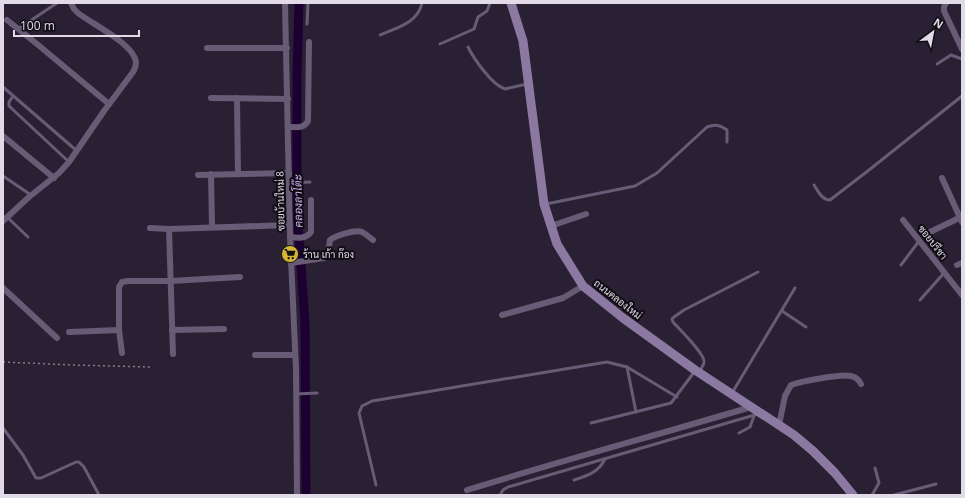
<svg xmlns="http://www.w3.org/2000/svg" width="965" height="498" font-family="'Open Sans',Sarabun,sans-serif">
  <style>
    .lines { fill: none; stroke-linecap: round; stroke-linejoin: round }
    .canal { stroke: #1c0032; stroke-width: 9 }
    .path { stroke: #847e8d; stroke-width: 1.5; stroke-dasharray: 2 3; stroke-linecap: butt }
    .lane { stroke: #675b75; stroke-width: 3 }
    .street { stroke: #675b75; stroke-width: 6 }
    .secondary { stroke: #8c79a2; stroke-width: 9 }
    .labels { text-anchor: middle; stroke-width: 4; stroke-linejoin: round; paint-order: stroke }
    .street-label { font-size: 10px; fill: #e0dbe7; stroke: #100c14 }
    .poi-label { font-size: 10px; fill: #e0dbe7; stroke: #100c14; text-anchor: start }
    .water-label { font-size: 11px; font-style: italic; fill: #cfaff4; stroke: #100c14 }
  </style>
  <rect width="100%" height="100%" fill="#292133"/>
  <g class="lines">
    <path class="canal" d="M299,3L297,76V209L305,322L306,495"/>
    <path class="path" d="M3,362L73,365L150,367"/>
    <g class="lane">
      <path d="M307,24L308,3"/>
      <path d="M18,29L57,3"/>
      <path d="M380,35C396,28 418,23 422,3"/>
      <path d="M440,44L474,29L478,17L487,11L490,3"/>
      <path d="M468,47C474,59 492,85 505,89L527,84"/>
      <path d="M937,64L951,55L962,59"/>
      <path d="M3,87L77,151"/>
      <path d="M13,96L9,102V106L69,162"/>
      <path d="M3,176L31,195"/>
      <path d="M290,183L310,182"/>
      <path d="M814,185C818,191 822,200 830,200L869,170L962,96"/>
      <path d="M546,204L635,186L657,173L707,127C715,124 720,125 727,130V142"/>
      <path d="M7,217L28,237"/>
      <path d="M901,265L919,241"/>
      <path d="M920,300L944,273"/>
      <path d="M782,311L806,327"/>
      <path d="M627,367L636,412"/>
      <path d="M700,371C701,368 704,365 704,362C705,354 679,329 673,322L672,319L674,317L684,310L758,272"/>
      <path d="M732,393L795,288"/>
      <path d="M296,394L317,393"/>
      <path d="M591,423L671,403L695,371"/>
      <path d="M3,428L23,455L36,478H41L76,462H79L84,467L99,495"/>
      <path d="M739,433L750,427L754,416"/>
      <path d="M574,480C587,476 599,472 605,459"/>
      <path d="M376,485L359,413L362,406L372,401L607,362L627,367L677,397"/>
      <path d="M500,495L503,490L508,487L758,414"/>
      <path d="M872,495L879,483L875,468"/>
      <path d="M894,495L936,484"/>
    </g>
    <g class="street">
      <path d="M285,3L290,237L296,369L297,495"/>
      <path d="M946,3L944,7V11L962,49"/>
      <path d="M7,20L37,44L109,104"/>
      <path d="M207,48H287"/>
      <path d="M211,98L288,99"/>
      <path d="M237,98L238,174"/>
      <path d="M289,127C296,127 304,129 308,121L309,42"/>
      <path d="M3,136L54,178"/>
      <path d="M211,174L212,227"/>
      <path d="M198,175L289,173"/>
      <path d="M942,178L962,222"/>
      <path d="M903,220L962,295"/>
      <path d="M3,221L29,197L59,173L69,162L104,111L133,72C135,69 136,66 136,62C134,44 92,24 78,13L74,9L71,3"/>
      <path d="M551,226L586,214"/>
      <path d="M150,228L169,229L290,225"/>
      <path d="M169,229L173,354"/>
      <path d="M928,233L959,218"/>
      <path d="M290,237C298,238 306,239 311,232V200"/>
      <path d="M291,263L324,258L328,253L330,240C335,236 355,229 362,232C366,234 369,237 373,240"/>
      <path d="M957,265L962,263"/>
      <path d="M3,288L57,338"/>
      <path d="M502,315L563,298L583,286"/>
      <path d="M119,330L122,353"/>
      <path d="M172,330L224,329"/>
      <path d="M69,332L119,330V287L122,282L128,281H170L240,277"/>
      <path d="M255,355H294"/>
      <path d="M779,425L785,396L791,385C802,381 840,374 851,376C856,377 859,380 861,384"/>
      <path d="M467,490C561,461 657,435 751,407"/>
    </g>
    <path class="secondary" d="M511,3L523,41L544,204L557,244L583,286L623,318L695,370L794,435L813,451L835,473L853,495"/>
  </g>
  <defs>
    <g id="supermarket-disc" transform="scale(0.9)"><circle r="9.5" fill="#d4b635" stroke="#100c14"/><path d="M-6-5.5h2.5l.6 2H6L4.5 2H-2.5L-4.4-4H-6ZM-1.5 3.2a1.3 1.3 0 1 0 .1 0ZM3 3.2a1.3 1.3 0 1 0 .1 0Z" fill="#111"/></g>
  </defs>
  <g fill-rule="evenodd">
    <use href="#supermarket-disc" x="290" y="254"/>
  </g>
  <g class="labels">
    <g class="street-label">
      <text transform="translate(280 201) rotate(-91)" y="4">ซอยบ้านใหม่ 8</text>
      <text transform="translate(933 242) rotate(52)" y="4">ซอยปรีชา</text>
      <text transform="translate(618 299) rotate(38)" y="4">ถนนคลองใหม่</text>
    </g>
    <g class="poi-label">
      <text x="303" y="258">ร้าน เก้า ก๊อง</text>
    </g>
    <g class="water-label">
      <text transform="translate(298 201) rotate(-91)" y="4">คลองลาโต๊ะ</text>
    </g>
  </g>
  <rect width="965" height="498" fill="none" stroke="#e0dbe7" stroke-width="8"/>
  <g transform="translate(933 32) rotate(32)" stroke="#100c14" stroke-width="3" paint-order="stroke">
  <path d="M0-3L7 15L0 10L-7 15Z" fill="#e0dbe7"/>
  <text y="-6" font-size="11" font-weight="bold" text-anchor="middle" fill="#e0dbe7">N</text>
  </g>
  <path d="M14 30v6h125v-6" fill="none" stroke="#e0dbe7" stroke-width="2"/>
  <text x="20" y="30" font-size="12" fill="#e0dbe7" stroke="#100c14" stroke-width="3" paint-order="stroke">100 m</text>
</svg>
